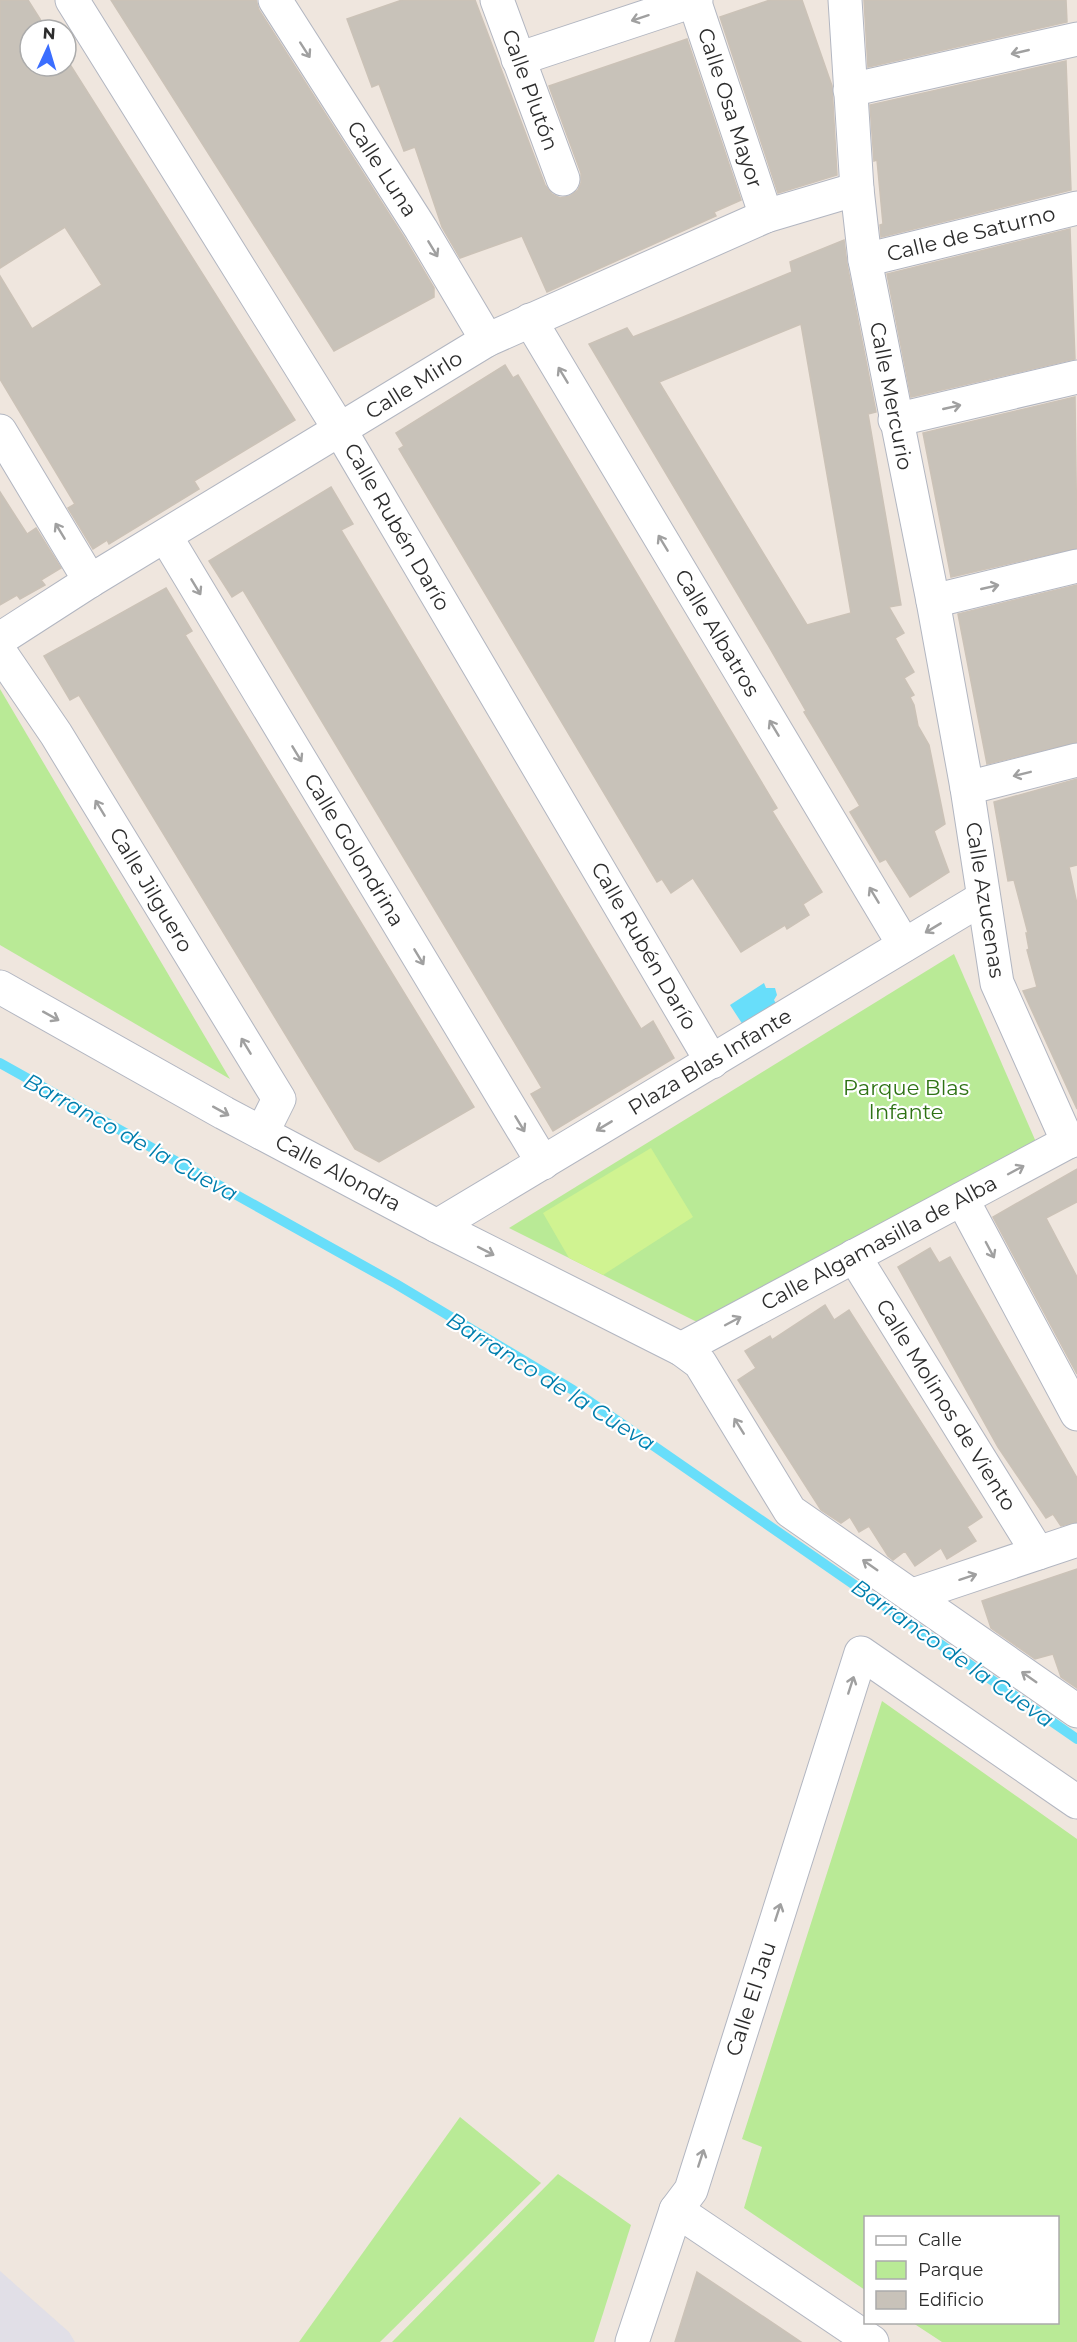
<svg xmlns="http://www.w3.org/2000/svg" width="1077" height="2342" font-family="Montserrat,sans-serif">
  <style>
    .industrial { fill: #e1dfe7 }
    .green { fill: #b9ea96 }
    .pitch { fill: #d0f391 }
    .water { fill: #68defa }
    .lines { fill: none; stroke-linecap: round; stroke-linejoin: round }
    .stream { stroke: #68defa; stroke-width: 10 }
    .building { fill: #c8c2b9; stroke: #cbc2b7; stroke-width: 1.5; fill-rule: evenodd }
    .street-casing { stroke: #b2b6c1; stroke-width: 35 }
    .secondary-casing { stroke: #b2b6c1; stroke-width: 35 }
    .street { stroke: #fff; stroke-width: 33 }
    .secondary { stroke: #fff; stroke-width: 33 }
    .oneway { stroke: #a0a0a0 }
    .labels { text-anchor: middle; stroke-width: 4.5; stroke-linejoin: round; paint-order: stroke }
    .street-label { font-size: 21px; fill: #2d2d2d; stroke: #fff }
    .park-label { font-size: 21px; fill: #2e7214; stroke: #fff }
    .water-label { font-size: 22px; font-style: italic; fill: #007ead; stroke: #fff }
  </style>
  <rect width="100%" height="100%" fill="#efe6de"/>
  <path class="industrial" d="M0,2271L69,2332L75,2342H0Z"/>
  <g class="green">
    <path d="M0,689L230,1079L0,945Z"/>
    <path d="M954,954L1036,1142L703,1325L509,1228Z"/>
    <path d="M882,1701L1077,1839V2342H942L913,2323L1058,2322V2218H866L865,2290L744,2208L762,2147L742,2139Z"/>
    <path d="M460,2117L541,2183L380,2342H299Z"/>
    <path d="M558,2174L631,2225L594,2342H392Z"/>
  </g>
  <path class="pitch" d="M651,1148L693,1217L603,1275L569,1258L543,1213Z"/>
  <path class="water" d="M764,983L766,988H775L777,995L774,1000L777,1005L743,1025L730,1005Z"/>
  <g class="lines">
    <path class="stream" d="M0,1063L396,1284L573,1390L1077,1739"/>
  </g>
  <g class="building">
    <path d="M0,0H28L47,30H30V66H66V58L295,420L194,481L199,489L109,544L107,540L93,549L68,508L75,504L0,379V276L32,329L102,285L65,227L0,268Z"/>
    <path d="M111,0H256L259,10L405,239L434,288V297L334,351Z"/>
    <path d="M402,0H475L545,185L552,194L560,198L570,196L578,190L581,183V173L549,86L687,39L741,200L714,212L716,216L547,292L522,236L460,258L442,227L415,147L404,151L379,84L372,87L347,19Z"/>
    <path d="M770,0H802L832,86L837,175L778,193L720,17Z"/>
    <path d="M864,0H1066L1067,22L868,67Z"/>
    <path d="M1066,61L1071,190L881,237L880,225L883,224L877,160L874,161L870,105Z"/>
    <path d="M1070,229L1075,359L911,397L887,274Z"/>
    <path d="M844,240L847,264L876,412L868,414L901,605L889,607L904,633L895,638L914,672L904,678L914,695L910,697L914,705L918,726L929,745L945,824L934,831L949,872L910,897L886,859L880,862L850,812L860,806L812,725L804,712L806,711L768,645L589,344L627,328L633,337L683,317L792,272L790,262ZM801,324L851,613L807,625L659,382Z"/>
    <path d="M505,365L513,378L518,375L777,808L772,811L822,892L803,904L809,915L787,929L785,925L741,952L693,878L671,893L662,879L657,882L399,449L404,446L396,433Z"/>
    <path d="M1075,397L1077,548L951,577L923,433Z"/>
    <path d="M331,487L353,524L341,530L641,1029L653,1021L674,1058L553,1131L531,1094L542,1088L243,590L232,597L209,561Z"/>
    <path d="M0,492L27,534L36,528L61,568L41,580L45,585L20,599L17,595L0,605Z"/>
    <path d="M1077,585V742L987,764L958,614Z"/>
    <path d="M166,588L192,631L185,635L474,1107L379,1162L355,1149L79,695L70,700L44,656Z"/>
    <path d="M1077,779V865L1069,867L1077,904V1109L1023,991L1037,987L1027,950L1029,949L1026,933H1028L1014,880L1008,881L994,802Z"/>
    <path d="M1077,1169V1202L1046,1218L1077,1277V1374L993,1217Z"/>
    <path d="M930,1248L939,1263L950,1257L1077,1478V1522L1061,1526L1053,1514L1046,1518L998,1447L898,1267Z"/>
    <path d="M825,1305L834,1320L849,1310L982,1517L967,1527L976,1541L947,1559L941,1548L915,1566L905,1551L893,1560L888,1556L869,1526L859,1532L850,1517L841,1523L821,1510L738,1380L756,1368L745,1351L770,1336L772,1340Z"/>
    <path d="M1077,1569V1688L1061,1677L1053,1654L1035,1659L991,1628L982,1601Z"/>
    <path d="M697,2272L801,2342H675Z"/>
  </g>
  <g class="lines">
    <g class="street-casing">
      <g id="street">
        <path d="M72,0L340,430L712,1062"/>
        <path d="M275,0L421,229L487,340"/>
        <path d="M497,0L563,179"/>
        <path d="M694,0L766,216"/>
        <path d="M518,59L696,0"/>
        <path d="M850,90L1077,39"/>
        <path d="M865,260L1077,208"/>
        <path d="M530,320L904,945"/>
        <path d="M895,420L1077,377"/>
        <path d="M0,431L90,581"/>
        <path d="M166,537L543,1163"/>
        <path d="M933,601L1077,566"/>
        <path d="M0,639L90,581L487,340L766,216L857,189"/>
        <path d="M0,652L56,734L279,1099L262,1133"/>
        <path d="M967,788L1077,760"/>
        <path d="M0,987L224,1113L437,1226L681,1349L700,1363L790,1511L1077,1711"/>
        <path d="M962,1199L1077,1414"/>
        <path d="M437,1226L983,898"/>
        <path d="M854,1256L1038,1553"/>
        <path d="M681,1349L1068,1142"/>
        <path d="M913,1595L1077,1540"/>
        <path d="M676,2210L872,2342"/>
        <path d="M632,2342L676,2210L691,2190L861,1653L1077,1802"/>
      </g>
    </g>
    <g class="secondary-casing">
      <path id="secondary" d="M845,0L857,189L865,260L933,601L967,788L997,983L1068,1142L1077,1139"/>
    </g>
    <use href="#street" class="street"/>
    <use href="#secondary" class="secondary"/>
  </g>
  <defs><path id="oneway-shaft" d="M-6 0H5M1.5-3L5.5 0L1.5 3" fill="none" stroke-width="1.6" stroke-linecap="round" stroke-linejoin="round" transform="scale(1.5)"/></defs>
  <g class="oneway">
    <use href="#oneway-shaft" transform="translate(640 18) rotate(162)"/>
    <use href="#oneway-shaft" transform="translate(305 50) rotate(57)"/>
    <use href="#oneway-shaft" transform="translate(1020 52) rotate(167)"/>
    <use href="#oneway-shaft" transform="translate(433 249) rotate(59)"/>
    <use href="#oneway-shaft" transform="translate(563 375) rotate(-121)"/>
    <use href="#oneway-shaft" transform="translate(952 407) rotate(-13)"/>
    <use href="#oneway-shaft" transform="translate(60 531) rotate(-121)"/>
    <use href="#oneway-shaft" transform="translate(663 543) rotate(-121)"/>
    <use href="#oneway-shaft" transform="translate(196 587) rotate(59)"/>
    <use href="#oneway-shaft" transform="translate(990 587) rotate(-13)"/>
    <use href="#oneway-shaft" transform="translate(774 728) rotate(-121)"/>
    <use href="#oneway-shaft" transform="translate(297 754) rotate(59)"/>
    <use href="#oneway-shaft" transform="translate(1022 774) rotate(166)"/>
    <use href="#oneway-shaft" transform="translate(100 808) rotate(-121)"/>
    <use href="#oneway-shaft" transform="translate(874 895) rotate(-121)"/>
    <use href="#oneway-shaft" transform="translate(933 928) rotate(149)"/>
    <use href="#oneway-shaft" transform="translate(419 957) rotate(59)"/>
    <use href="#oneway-shaft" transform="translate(51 1016) rotate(29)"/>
    <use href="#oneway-shaft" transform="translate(246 1046) rotate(-121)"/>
    <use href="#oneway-shaft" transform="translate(221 1111) rotate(29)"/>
    <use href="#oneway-shaft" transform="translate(520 1124) rotate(59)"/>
    <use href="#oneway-shaft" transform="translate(604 1126) rotate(149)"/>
    <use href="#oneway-shaft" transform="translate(1016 1170) rotate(-28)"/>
    <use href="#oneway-shaft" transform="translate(990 1250) rotate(62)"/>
    <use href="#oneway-shaft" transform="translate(486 1251) rotate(27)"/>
    <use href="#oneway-shaft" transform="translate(733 1321) rotate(-28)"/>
    <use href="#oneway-shaft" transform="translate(739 1426) rotate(-122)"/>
    <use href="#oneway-shaft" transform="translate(870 1565) rotate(-145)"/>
    <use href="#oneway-shaft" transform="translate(968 1577) rotate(-18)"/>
    <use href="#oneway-shaft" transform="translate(1029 1677) rotate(-145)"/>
    <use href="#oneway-shaft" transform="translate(851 1685) rotate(-72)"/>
    <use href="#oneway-shaft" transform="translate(778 1912) rotate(-72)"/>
    <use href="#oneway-shaft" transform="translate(701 2158) rotate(-72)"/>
  </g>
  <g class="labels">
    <g class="street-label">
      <text transform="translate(530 90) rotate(70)" y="7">Calle Plutón</text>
      <text transform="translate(730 108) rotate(72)" y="7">Calle Osa Mayor</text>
      <text transform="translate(382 169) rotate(57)" y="7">Calle Luna</text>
      <text transform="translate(971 234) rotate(-14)" y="7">Calle de Saturno</text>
      <text transform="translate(414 385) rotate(-32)" y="7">Calle Mirlo</text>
      <text transform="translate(891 396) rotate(79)" y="7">Calle Mercurio</text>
      <text transform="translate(397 527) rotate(60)" y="7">Calle Rubén Darío</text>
      <text transform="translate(717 633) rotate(59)" y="7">Calle Albatros</text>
      <text transform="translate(354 850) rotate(59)" y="7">Calle Golondrina</text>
      <text transform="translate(151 890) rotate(59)" y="7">Calle Jilguero</text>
      <text transform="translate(985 900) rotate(81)" y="7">Calle Azucenas</text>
      <text transform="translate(644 946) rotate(60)" y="7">Calle Rubén Darío</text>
      <text transform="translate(710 1062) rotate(-31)" y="7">Plaza Blas Infante</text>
      <text transform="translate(338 1173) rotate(28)" y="7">Calle Alondra</text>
      <text transform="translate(879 1243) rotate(-28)" y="7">Calle Algamasilla de Alba</text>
      <text transform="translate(946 1405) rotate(58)" y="7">Calle Molinos de Viento</text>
      <text transform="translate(751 1999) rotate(-72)" y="7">Calle El Jau</text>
    </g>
    <g class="park-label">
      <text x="906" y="1095">Parque Blas<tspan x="906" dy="24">Infante</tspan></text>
    </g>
    <g class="water-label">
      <text transform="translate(131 1137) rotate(29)" y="8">Barranco de la Cueva</text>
      <text transform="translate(551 1381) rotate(32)" y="8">Barranco de la Cueva</text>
      <text transform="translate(953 1653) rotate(35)" y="8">Barranco de la Cueva</text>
    </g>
  </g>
  <rect x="864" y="2216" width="195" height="108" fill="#ffffff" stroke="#ababab" stroke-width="1.5"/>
  <rect x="876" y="2236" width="30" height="9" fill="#ffffff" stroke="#ababab" stroke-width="1.5"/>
  <text x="918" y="2246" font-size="18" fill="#2d2d2d">Calle</text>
  <rect x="876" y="2261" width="30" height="18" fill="#b9ea96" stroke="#ababab" stroke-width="1.5"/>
  <text x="918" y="2276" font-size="18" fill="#2d2d2d">Parque</text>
  <rect x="876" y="2291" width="30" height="18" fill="#c8c2b9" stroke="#ababab" stroke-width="1.5"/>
  <text x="918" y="2306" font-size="18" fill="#2d2d2d">Edificio</text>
  <g transform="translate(48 48) rotate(4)"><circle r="28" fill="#ffffff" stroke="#ababab" stroke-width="1.5"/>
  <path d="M0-4.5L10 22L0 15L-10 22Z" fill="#3b6eff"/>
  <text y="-9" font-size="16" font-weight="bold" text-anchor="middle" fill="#2d2d2d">N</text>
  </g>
</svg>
